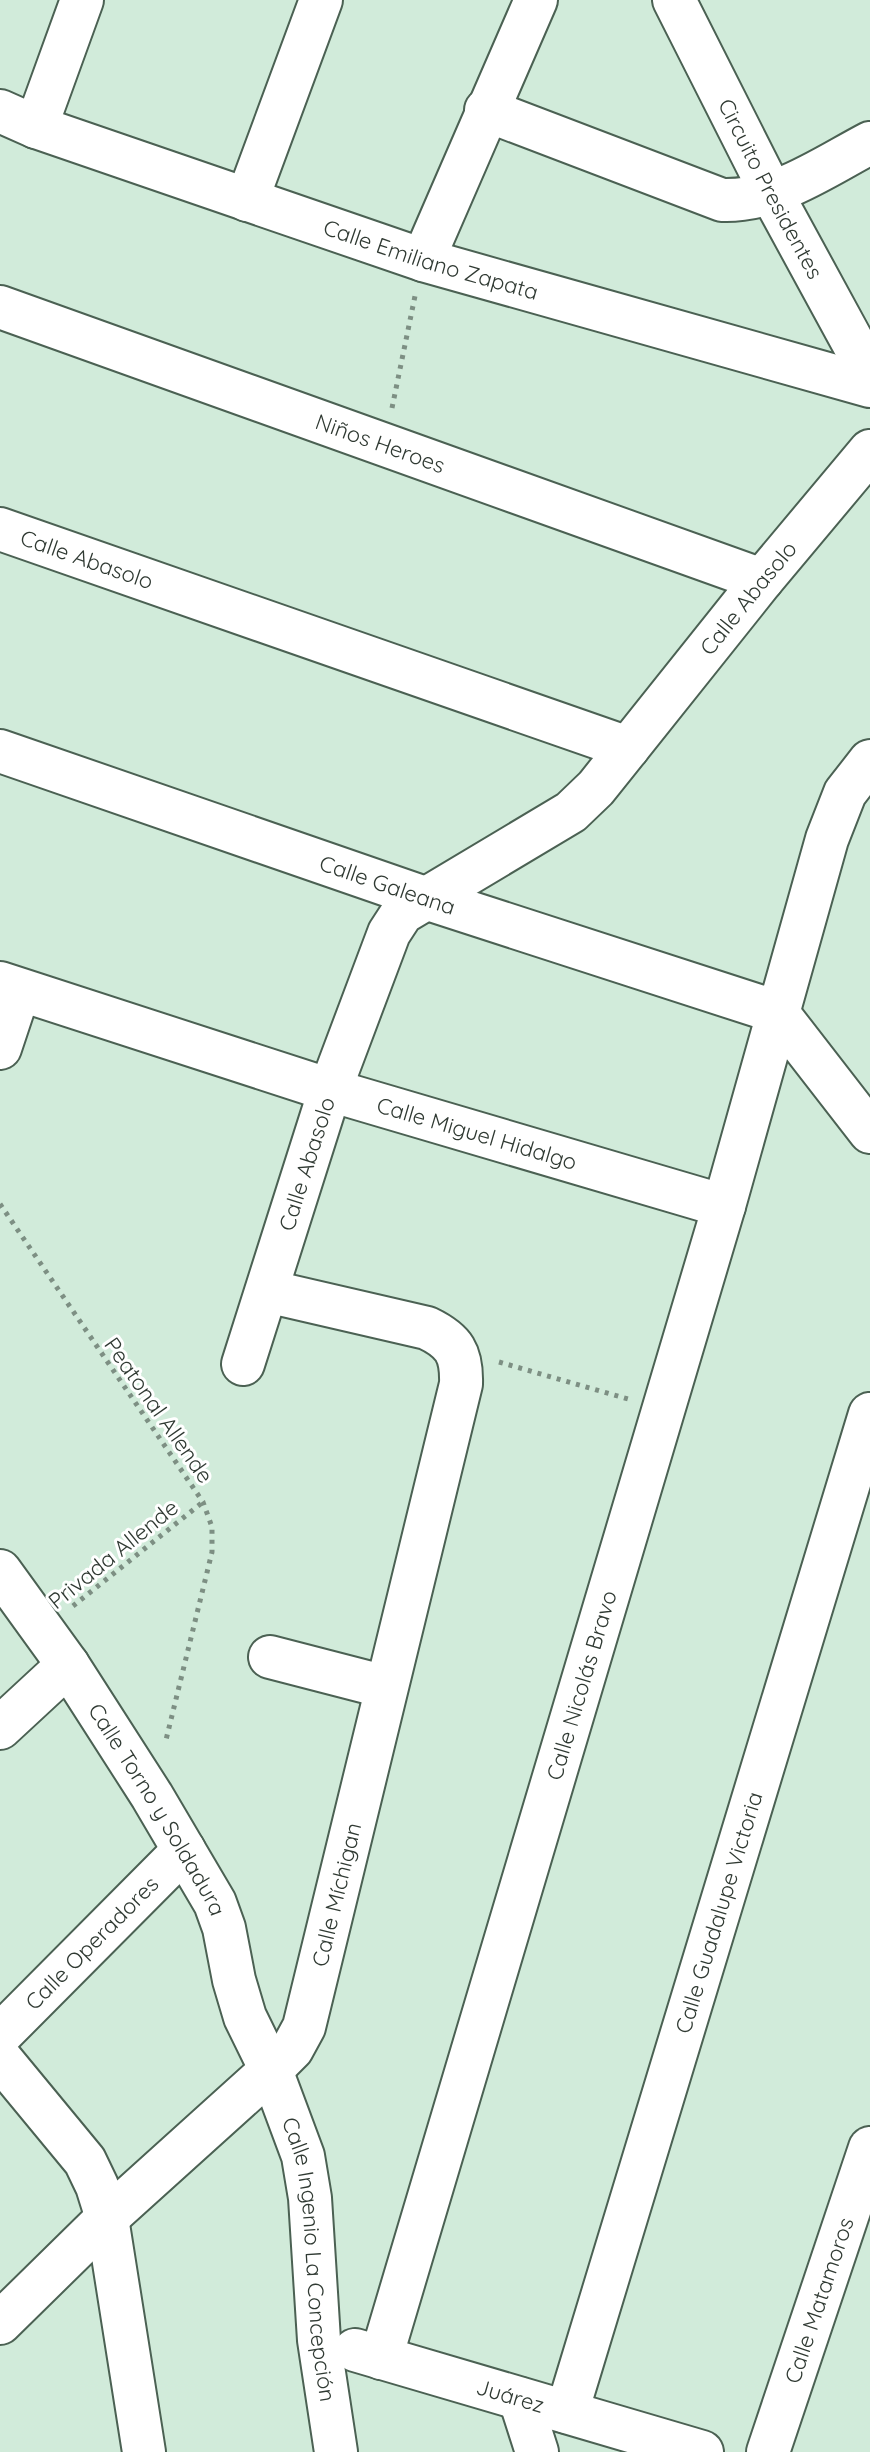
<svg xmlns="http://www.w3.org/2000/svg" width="870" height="2452" font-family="Quicksand,sans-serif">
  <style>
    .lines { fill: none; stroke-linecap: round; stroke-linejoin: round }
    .minor-casing { stroke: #4b6153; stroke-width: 46 }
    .path { stroke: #7d8f83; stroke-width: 5; stroke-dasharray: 4 6; stroke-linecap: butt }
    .minor { stroke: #fff; stroke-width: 42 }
    .labels { text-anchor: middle; stroke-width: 6; stroke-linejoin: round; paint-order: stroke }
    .street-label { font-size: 22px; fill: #303a33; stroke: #fff }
  </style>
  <rect width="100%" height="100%" fill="#d1ebda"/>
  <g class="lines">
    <g class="minor-casing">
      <g id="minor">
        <path id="s1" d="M674,0L772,194L870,374"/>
        <path d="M486,110L722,200C776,202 824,167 870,143"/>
        <path id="s2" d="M0,111L36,127L423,260L870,386"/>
        <path d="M36,127L82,0"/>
        <path d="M247,200L321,0"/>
        <path d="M423,260L536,0"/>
        <path id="s3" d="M0,307L762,580"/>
        <path id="s4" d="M0,529L628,748"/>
        <path id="s5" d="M0,751L425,898L777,1012"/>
        <path id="s6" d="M0,983L330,1090L724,1206"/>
        <path d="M777,1012L870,1132"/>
        <path d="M0,1048L19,991"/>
        <path id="s7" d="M243,1364L330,1090L389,933L402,913L571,812L596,788L762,580L870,451"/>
        <path id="s8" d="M0,1571L68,1665L152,1796L215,1903L224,1928L234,1980L245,2017L271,2070L303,2156L310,2198L319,2340L336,2452"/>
        <path d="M270,1657L386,1687"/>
        <path d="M0,1728L68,1665"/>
        <path id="s9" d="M0,2035L184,1850"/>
        <path d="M0,2058L85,2161L97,2186L107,2218L144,2452"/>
        <path id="s10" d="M0,2323L107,2218L271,2070L292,2049L304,2027L461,1384C462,1353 454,1341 427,1328L267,1291"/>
        <path id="s11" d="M355,2350L702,2452"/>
        <path id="s12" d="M381,2358L724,1206L827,839L845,793L870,761"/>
        <path d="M520,2399L537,2452"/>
        <path id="s13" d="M567,2412L870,1414"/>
        <path id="s14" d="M768,2452L870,2148"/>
      </g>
    </g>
    <g class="path">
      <path d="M392,408L415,296"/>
      <path d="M0,1204L203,1502L212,1527V1552L165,1744"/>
      <path d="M499,1362L628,1399"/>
      <path d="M73,1606L203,1502"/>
    </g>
    <use href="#minor" class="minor"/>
  </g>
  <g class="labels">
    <g class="street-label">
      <text dy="8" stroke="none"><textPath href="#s1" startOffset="212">Circuito Presidentes</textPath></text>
      <text dy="8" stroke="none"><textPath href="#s2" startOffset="456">Calle Emiliano Zapata</textPath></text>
      <text dy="8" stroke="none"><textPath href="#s3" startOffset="404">Niños Heroes</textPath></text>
      <text dy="8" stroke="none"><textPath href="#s4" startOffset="92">Calle Abasolo</textPath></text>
      <text dy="8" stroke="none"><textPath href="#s7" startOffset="954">Calle Abasolo</textPath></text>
      <text dy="8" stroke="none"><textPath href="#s5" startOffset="410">Calle Galeana</textPath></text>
      <text dy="8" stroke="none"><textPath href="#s6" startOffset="500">Calle Miguel Hidalgo</textPath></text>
      <text dy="8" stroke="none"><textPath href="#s7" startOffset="210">Calle Abasolo</textPath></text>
      <text transform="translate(159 1410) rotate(55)" y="8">Peatonal Allende</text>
      <text transform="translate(113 1554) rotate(-39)" y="8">Privada Allende</text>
      <text dy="8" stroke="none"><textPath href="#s12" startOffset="702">Calle Nicolás Bravo</textPath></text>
      <text dy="8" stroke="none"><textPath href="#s8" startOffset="286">Calle Torno y Soldadura</textPath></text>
      <text dy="8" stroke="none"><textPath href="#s10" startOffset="562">Calle Míchigan</textPath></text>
      <text dy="8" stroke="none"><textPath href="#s13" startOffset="522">Calle Guadalupe Victoria</textPath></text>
      <text dy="8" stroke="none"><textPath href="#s9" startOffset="130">Calle Operadores</textPath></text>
      <text dy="8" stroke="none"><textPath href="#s8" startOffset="768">Calle Ingenio La Concepción</textPath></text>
      <text dy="8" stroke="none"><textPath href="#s14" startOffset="160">Calle Matamoros</textPath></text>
      <text dy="8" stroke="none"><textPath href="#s11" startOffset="162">Juárez</textPath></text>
    </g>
  </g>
</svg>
